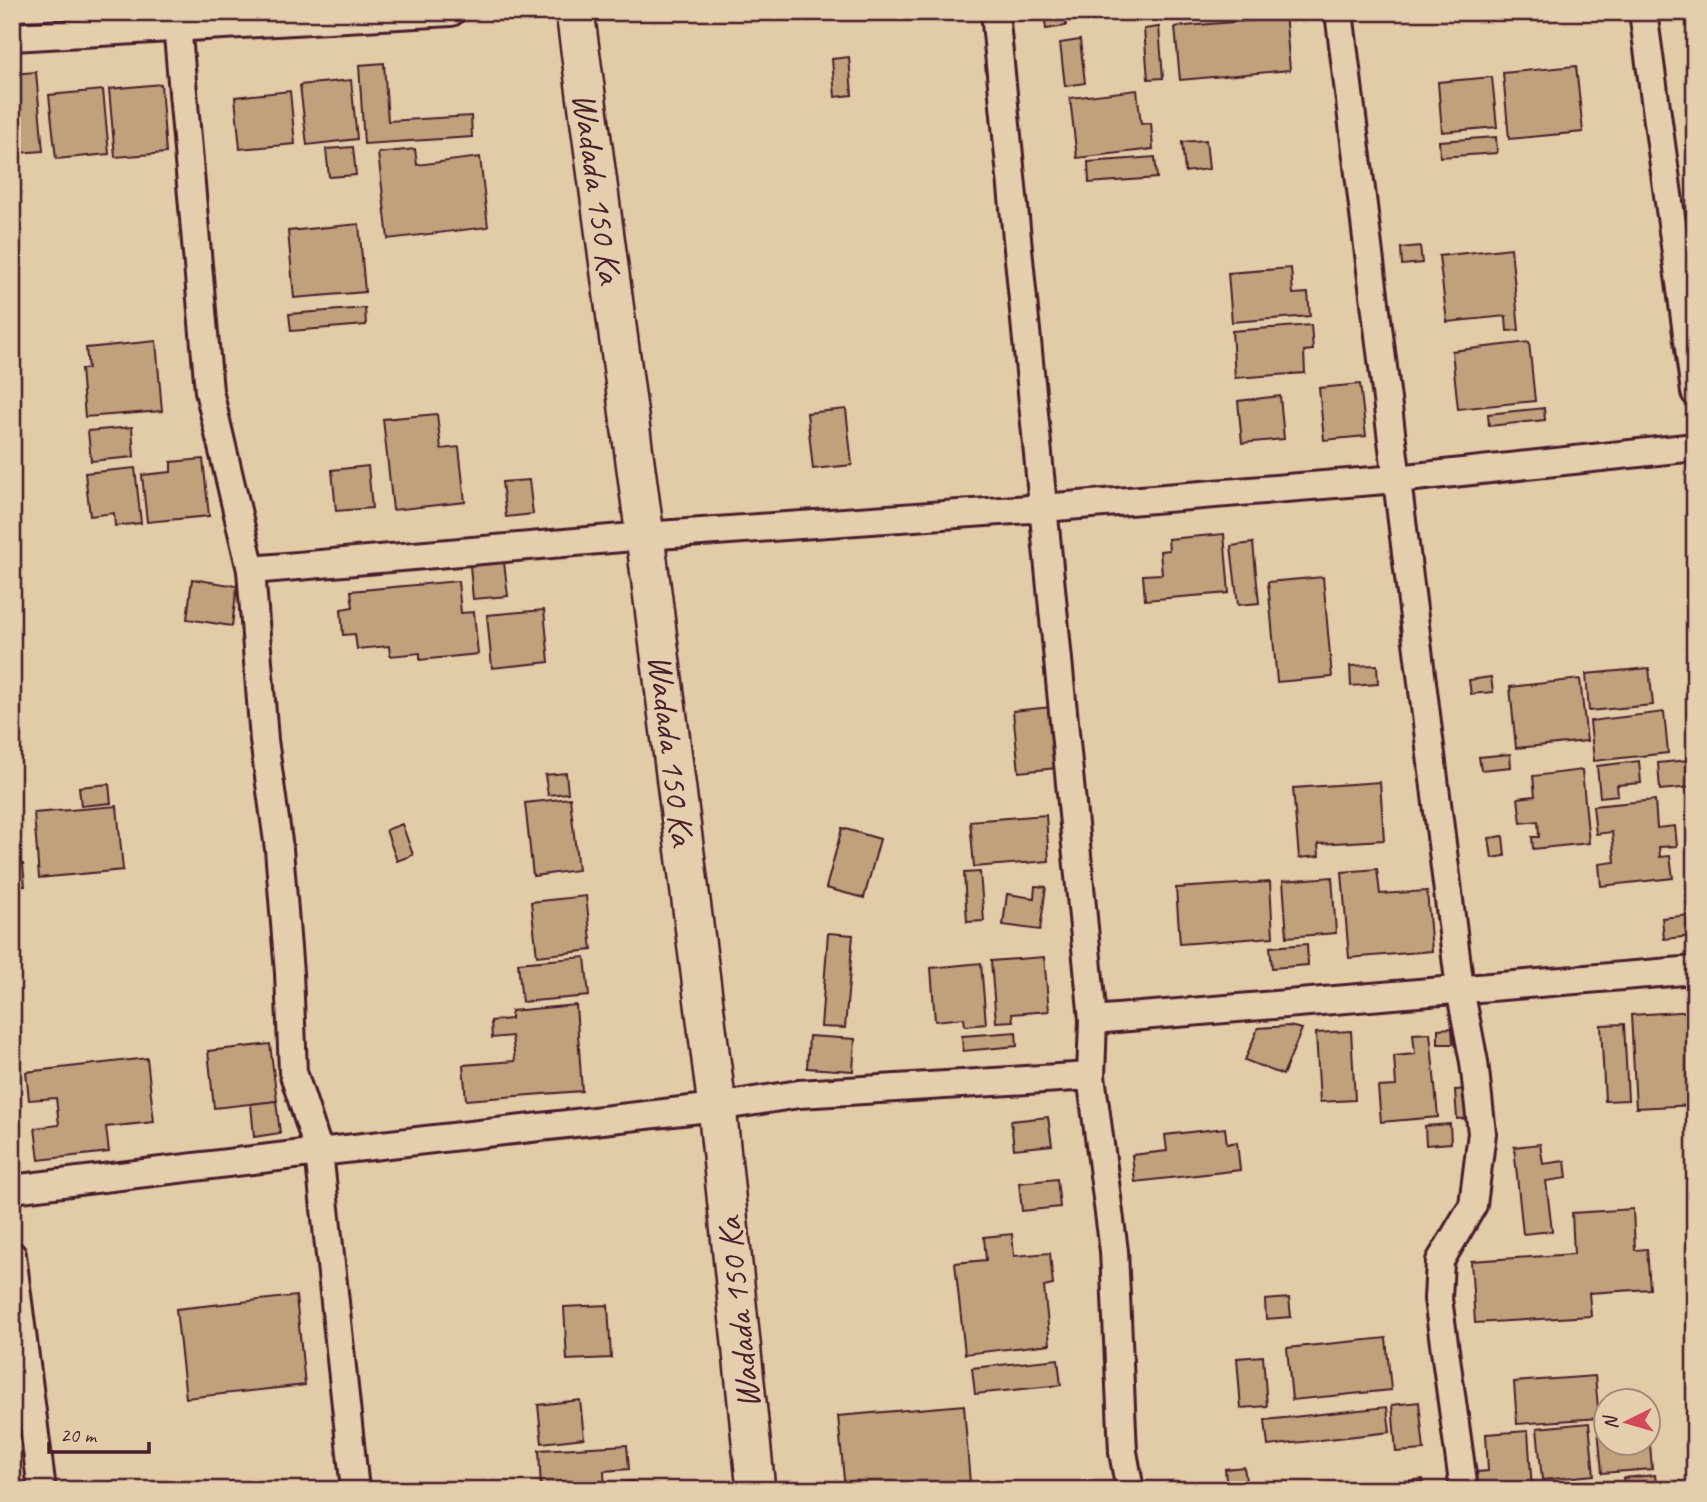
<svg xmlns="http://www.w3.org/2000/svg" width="1707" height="1502" font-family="Caveat,sans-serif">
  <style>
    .building { fill: #bfa17c; stroke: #4a1f2b; stroke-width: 2 }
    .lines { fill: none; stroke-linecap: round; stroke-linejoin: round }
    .street-casing { stroke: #4a1f2b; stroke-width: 32 }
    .secondary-casing { stroke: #4a1f2b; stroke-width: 42 }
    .street { stroke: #e4cead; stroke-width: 26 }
    .secondary { stroke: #e4cead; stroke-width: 37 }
    .labels { text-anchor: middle; stroke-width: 6; stroke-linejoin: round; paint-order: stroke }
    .street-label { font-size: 35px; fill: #4a1f2b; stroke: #e4cead }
  </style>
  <rect width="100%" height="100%" fill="#e2cba7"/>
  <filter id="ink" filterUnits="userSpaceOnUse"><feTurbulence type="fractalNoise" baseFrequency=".0143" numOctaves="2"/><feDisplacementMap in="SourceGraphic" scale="14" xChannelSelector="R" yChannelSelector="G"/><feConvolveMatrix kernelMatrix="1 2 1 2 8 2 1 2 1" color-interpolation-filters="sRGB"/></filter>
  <g filter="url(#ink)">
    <g class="building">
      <path d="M1065,12L1066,26L1046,29L1044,13Z"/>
      <path d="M1255,12H1285L1290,70L1180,80L1175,27L1256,20Z"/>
      <path d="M1159,27L1163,78L1148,79L1144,29Z"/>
      <path d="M1080,40L1085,83L1065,86L1060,43Z"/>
      <path d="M849,57L852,95L835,97L832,59Z"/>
      <path d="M384,63L388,121L471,116L472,137L364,144L359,65Z"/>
      <path d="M1576,66L1583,132L1509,139L1503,73Z"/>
      <path d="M36,72L43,151L17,153L12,108V74Z"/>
      <path d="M1492,77L1497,127L1442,132L1438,82Z"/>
      <path d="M351,80L357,139L307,145L300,85Z"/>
      <path d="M161,84L166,153L115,157L109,89Z"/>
      <path d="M103,90L109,154L56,159L49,95Z"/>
      <path d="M1137,90L1141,124L1151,123L1153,149L1077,158L1070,98Z"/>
      <path d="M290,91L295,144L240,149L235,97Z"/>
      <path d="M1496,137L1497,153L1440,157L1439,141Z"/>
      <path d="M1206,140L1209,169L1185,172L1182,142Z"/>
      <path d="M353,147L356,175L329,177L326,149Z"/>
      <path d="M415,149L417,165L480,157L488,227L388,239L378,153Z"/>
      <path d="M1155,157L1157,178L1089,183L1088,162Z"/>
      <path d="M359,224L365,292L294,298L288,231Z"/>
      <path d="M1420,246L1422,263L1402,265L1401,248Z"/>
      <path d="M1511,248L1519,330L1507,331L1506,316L1447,322L1439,256Z"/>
      <path d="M1291,268L1293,294L1308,293L1310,316L1232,322L1228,273Z"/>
      <path d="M365,308L366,325L291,331L289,314Z"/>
      <path d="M1311,325L1313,350L1304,351L1305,373L1235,378L1232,331Z"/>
      <path d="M156,341L162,411L85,417L81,369H88L86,348Z"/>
      <path d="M1529,342L1535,401L1458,409L1452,351Z"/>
      <path d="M1360,384L1366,436L1324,440L1319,388Z"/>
      <path d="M1280,396L1284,439L1242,443L1238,401Z"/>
      <path d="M1544,408L1545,420L1489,426L1488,414Z"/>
      <path d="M846,409L852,465L813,469L807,413Z"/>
      <path d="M437,414L441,449L459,447L465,502L393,510L383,419Z"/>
      <path d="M132,427L134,457L91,461L88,431Z"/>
      <path d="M203,459L209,516L147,522L142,475L171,472V462Z"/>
      <path d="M368,466L372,508L336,511L332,470Z"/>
      <path d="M135,468L141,523L115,526L114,513L90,516L85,473Z"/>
      <path d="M529,480L533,514L506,517L502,482Z"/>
      <path d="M1224,534L1229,593L1145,600L1143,575L1162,574L1160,551L1169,550L1168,539Z"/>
      <path d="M1253,543L1259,603L1238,605L1231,546Z"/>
      <path d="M504,562L508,596L473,599L470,566Z"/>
      <path d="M1323,577L1332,677L1277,682L1268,582Z"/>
      <path d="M192,579L237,586L232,626L187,619Z"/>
      <path d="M458,581L461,613L474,612L478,654L420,660V653L390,656L389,646L357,649L355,634L343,635L341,609L353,607L351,591Z"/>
      <path d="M544,610L549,662L492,668L487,615Z"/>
      <path d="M1377,665L1378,684L1351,686L1350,666Z"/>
      <path d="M1649,668L1653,705L1589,711L1586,674Z"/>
      <path d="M1491,677L1493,692L1471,694L1469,680Z"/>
      <path d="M1580,679L1587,741L1516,748L1510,687Z"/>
      <path d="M1051,707L1057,768L1019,772L1013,711Z"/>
      <path d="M1664,712L1668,753L1594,761L1590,721Z"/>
      <path d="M1510,754L1511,767L1481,770L1479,757Z"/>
      <path d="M1688,760L1691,787L1660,790L1658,763Z"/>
      <path d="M1639,761L1641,783L1617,785L1618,795L1600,797L1597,766Z"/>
      <path d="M1582,770L1589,843L1533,849L1532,837H1539L1538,821L1521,823L1518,798L1535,796L1533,776Z"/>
      <path d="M566,773L568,793L548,795L545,775Z"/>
      <path d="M1380,782L1384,840L1318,844L1319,856L1299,858L1293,788Z"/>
      <path d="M109,784L111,803L81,806L79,787Z"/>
      <path d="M570,798L578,870L533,876L525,803Z"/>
      <path d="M1655,800L1657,828L1675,826L1677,846L1659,847L1660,857L1670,856L1673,878L1601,886L1599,864L1615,862L1612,832L1596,834L1593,806Z"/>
      <path d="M117,806L123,870L39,878L34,813Z"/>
      <path d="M1046,815L1049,861L974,867L970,821Z"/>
      <path d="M402,824L413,855L397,861L386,830Z"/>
      <path d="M842,828L880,839L864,898L826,888Z"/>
      <path d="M1503,836L1505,856L1492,858L1489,838Z"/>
      <path d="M12,864H23L25,886L12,887Z"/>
      <path d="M1377,869L1380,894L1427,891L1432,951L1349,958L1342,872Z"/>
      <path d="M980,872L984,921L967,922L964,873Z"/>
      <path d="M1332,877L1336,933L1287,937L1283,881Z"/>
      <path d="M1270,882L1273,937L1180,944L1176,888Z"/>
      <path d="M1035,886L1046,887L1040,930L1003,925L1007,894L1034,898Z"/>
      <path d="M586,896L592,950L537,956L531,902Z"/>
      <path d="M1690,915L1692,936L1664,939L1662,918Z"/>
      <path d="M828,933L853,935L845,1028L821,1027Z"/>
      <path d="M1307,944L1308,965L1272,968L1270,947Z"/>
      <path d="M585,957L589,996L522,1002L518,963Z"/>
      <path d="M1044,957L1049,1011L1012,1014L1013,1021L996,1022L991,961Z"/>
      <path d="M981,963L986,1024L965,1026L964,1018L935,1021L931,968Z"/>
      <path d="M576,1005L582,1091L466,1100L463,1065L515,1061L512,1036L492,1038L491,1021L511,1019V1011Z"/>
      <path d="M1695,1011V1105L1636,1108L1631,1015Z"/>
      <path d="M1624,1024L1628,1100L1605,1101L1601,1025Z"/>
      <path d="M1289,1026L1302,1029L1283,1075L1245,1060L1258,1028Z"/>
      <path d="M1452,1028L1453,1044H1438V1029Z"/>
      <path d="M1351,1031L1355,1100L1320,1102L1316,1033Z"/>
      <path d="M1016,1032L1017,1046L963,1051L962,1036Z"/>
      <path d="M1430,1033L1438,1117L1381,1122L1378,1087L1396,1086L1394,1056L1415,1054L1413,1034Z"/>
      <path d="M809,1036L855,1039L853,1071L807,1068Z"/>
      <path d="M270,1044L277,1101L214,1108L208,1051Z"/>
      <path d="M147,1058L154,1122L106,1127L109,1152L39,1160L35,1128L59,1125L56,1098L29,1100L26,1072Z"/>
      <path d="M1469,1089L1471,1118L1457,1119L1455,1090Z"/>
      <path d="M276,1101L280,1133L254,1137L251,1104Z"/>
      <path d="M1048,1117L1052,1145L1014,1149L1011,1121Z"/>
      <path d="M1450,1124L1451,1143L1426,1145L1425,1126Z"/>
      <path d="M1225,1128L1227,1144L1237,1142L1240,1170L1135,1182L1132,1155L1167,1151L1165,1135Z"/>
      <path d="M1540,1144L1543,1164L1565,1161L1567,1178L1546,1181L1552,1231L1523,1234L1514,1147Z"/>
      <path d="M1057,1179L1060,1207L1022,1211L1019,1183Z"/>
      <path d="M1633,1209L1635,1250L1647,1249L1650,1289L1589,1293L1591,1316L1475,1323L1471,1261L1574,1254L1572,1213Z"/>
      <path d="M1012,1234L1014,1256L1050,1253L1053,1285L1044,1287L1050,1344L965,1354L955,1263L986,1260L984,1237Z"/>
      <path d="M296,1296L305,1385L186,1398L176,1309Z"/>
      <path d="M1289,1298L1291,1317L1266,1319L1265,1300Z"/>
      <path d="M608,1305L611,1358L567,1360L564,1307Z"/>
      <path d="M1386,1338L1391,1390L1292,1400L1287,1348Z"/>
      <path d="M1263,1356L1267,1406L1241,1408L1237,1358Z"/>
      <path d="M1058,1359L1061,1385L975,1394L972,1368Z"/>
      <path d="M1595,1376L1599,1418L1517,1424L1514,1382Z"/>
      <path d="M580,1400L584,1438L542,1443L538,1405Z"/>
      <path d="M1419,1402L1424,1450L1396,1452L1392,1405Z"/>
      <path d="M964,1405L970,1484L908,1490H845L838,1416Z"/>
      <path d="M1387,1407L1390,1432L1268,1446L1265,1420Z"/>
      <path d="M1597,1417H1606V1442H1648V1420L1652,1469L1602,1473Z"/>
      <path d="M1589,1423L1594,1475L1542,1480L1537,1428Z"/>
      <path d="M1528,1431L1532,1490H1478L1477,1472L1488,1471L1486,1434Z"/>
      <path d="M627,1445L629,1469L604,1471L605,1490H541L539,1450Z"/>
      <path d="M1244,1467L1247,1487L1227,1490L1225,1469Z"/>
      <path d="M1655,1475L1657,1490H1625L1623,1478Z"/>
      <path d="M1423,1479L1424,1490H1330Z"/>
      <path d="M633,1481L634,1490H610L609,1484Z"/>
    </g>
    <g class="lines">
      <g class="street-casing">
        <g id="street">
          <path d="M176,12L209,391L251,570L264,740L279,849L289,973L293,1072L319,1152L717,1107L799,1094L1091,1076L1114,1251L1123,1452L1130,1490"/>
          <path d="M995,12L1093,1020L1091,1076"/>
          <path d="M1339,12L1460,989L1474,1062L1482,1133L1473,1205L1440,1261L1438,1299L1464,1490"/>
          <path d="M1643,12L1695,392"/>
          <path d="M12,37L451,12"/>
          <path d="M251,570L645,536L1043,508L1397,479L1695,447"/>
          <path d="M1093,1020L1695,970"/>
          <path d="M12,1189L319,1152L355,1490"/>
          <path d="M12,1255L42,1490"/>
        </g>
      </g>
      <g class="secondary-casing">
        <path id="secondary" d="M575,12L645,536L717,1107L756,1490"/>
      </g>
      <use href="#street" class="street"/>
      <use href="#secondary" class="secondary"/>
    </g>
  </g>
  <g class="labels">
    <g class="street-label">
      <text transform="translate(598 188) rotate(82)" y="12">Wadada 150 Ka</text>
      <text transform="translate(672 750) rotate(83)" y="12">Wadada 150 Ka</text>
      <text transform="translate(738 1313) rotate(-96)" y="12">Wadada 150 Ka</text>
    </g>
  </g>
  <rect width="1707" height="1502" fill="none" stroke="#e4cead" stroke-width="42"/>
  <rect x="21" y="21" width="1665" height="1460" fill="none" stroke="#4a1f2b" stroke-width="2.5" filter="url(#ink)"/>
  <g transform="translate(1627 1422) rotate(265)"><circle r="33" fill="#e4cead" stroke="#a68879" stroke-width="2"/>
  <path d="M0-5L12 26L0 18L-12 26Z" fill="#d1495b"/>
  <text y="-10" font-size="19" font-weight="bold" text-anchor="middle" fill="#4a1f2b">N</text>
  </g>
  <path d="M49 1442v10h100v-10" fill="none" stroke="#4a1f2b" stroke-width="3.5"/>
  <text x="60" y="1442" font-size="21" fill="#4a1f2b" stroke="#e4cead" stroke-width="5" paint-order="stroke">20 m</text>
</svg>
